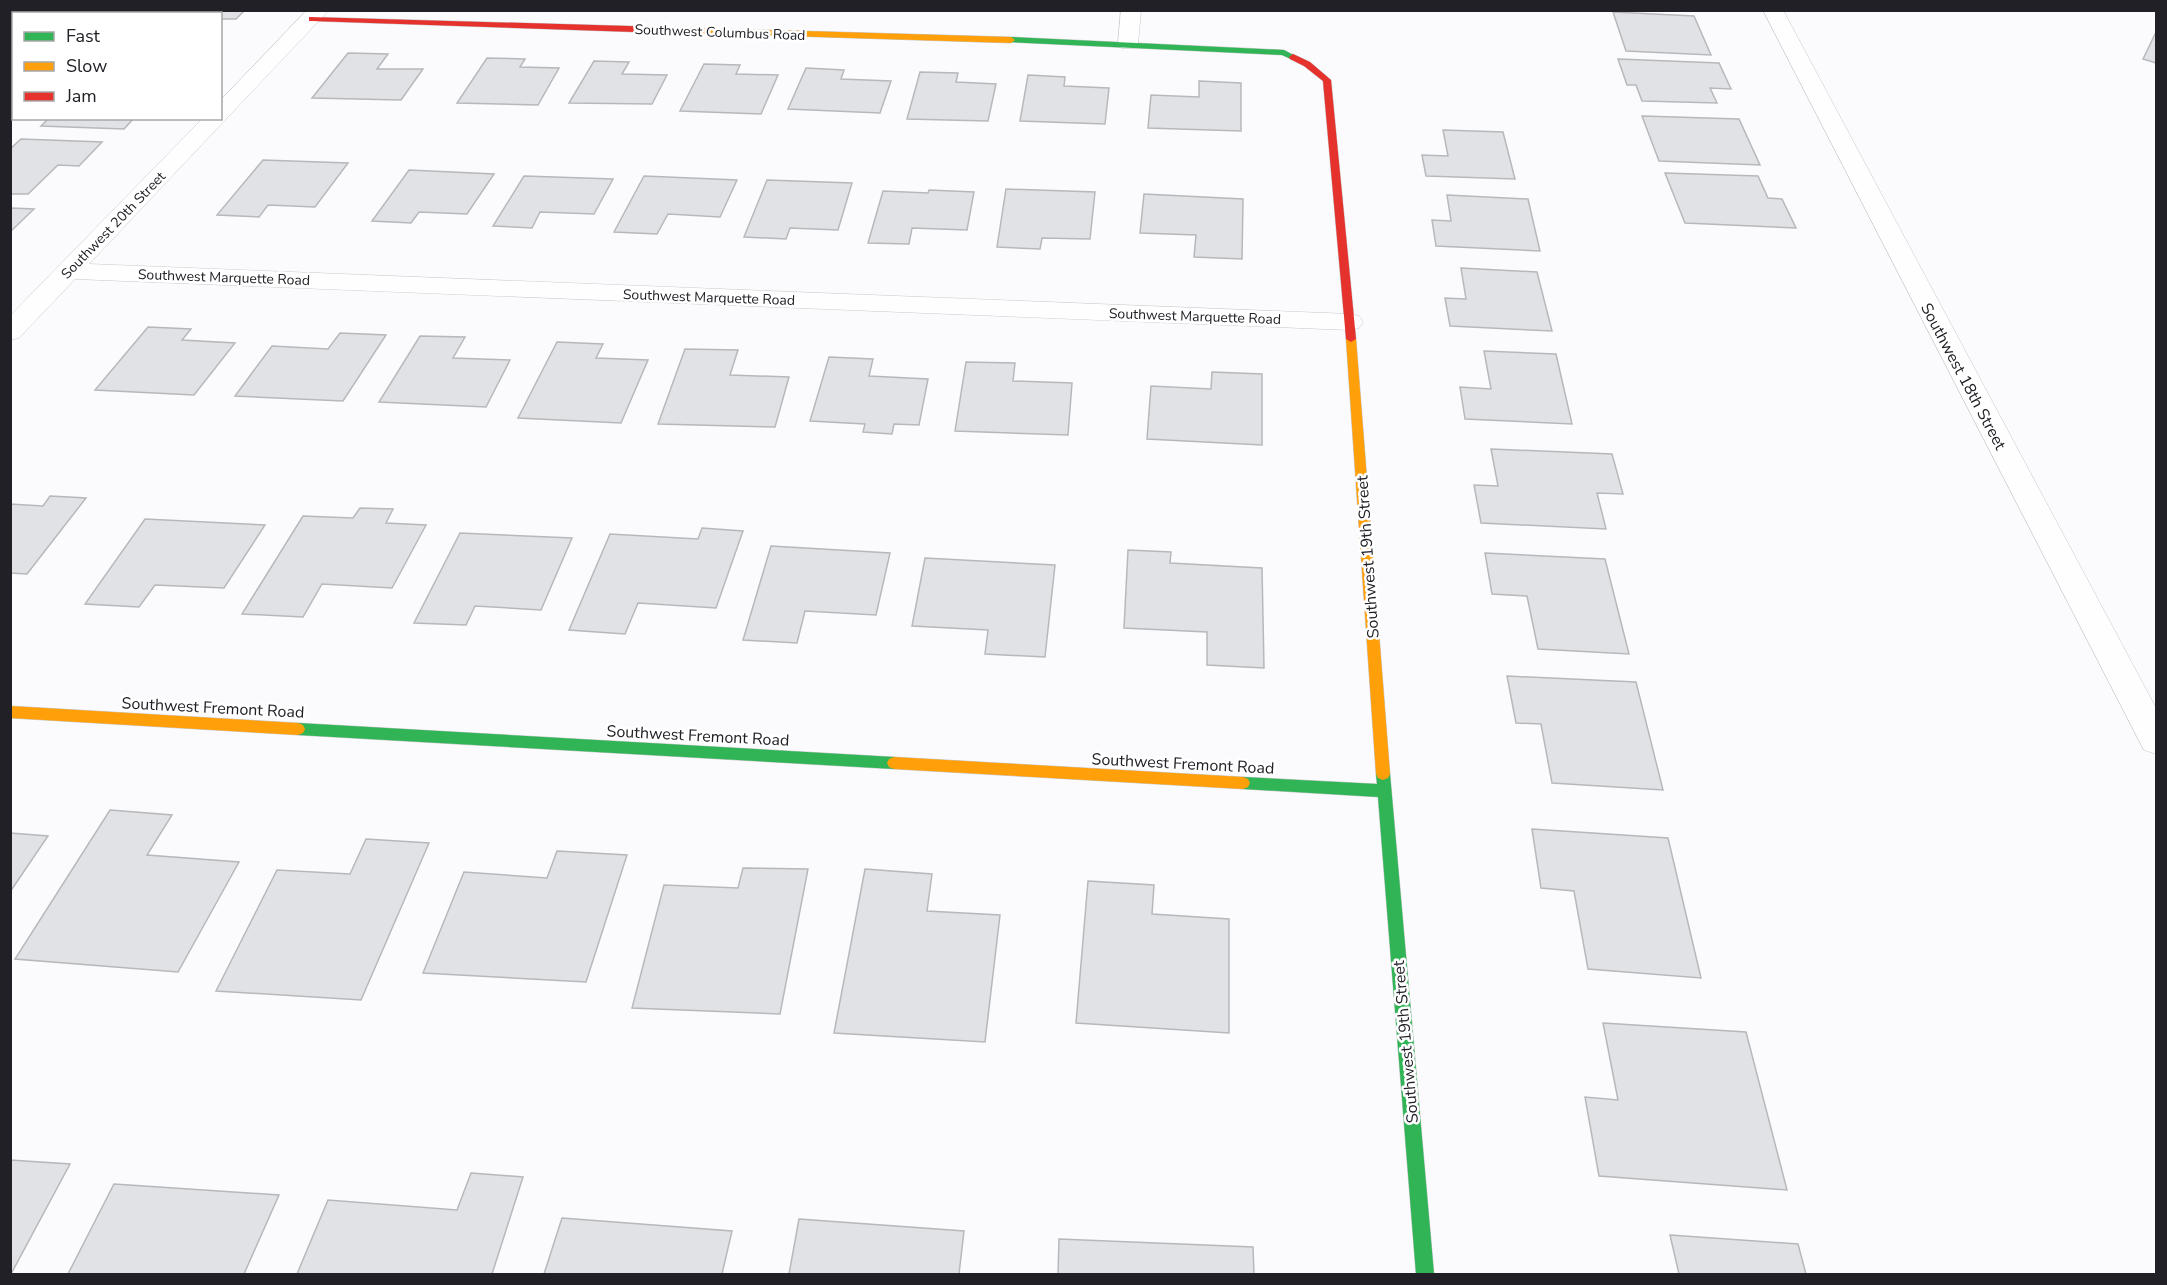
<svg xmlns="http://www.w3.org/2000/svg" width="2167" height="1285" font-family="'Nunito Sans',sans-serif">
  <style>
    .building { fill: #e1e2e6; stroke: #b7b8bc; stroke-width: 1.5 }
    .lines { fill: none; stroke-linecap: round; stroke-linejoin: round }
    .street-casing { stroke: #c7c8cc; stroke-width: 1 }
    .fast-casing { stroke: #c7c8cc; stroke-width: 1 }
    .slow-casing { stroke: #c7c8cc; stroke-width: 1 }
    .jam-casing { stroke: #c7c8cc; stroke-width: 1 }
    .street { fill: #fefeff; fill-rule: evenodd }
    .fast { fill: #30b455; fill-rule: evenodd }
    .slow { fill: #ff9f0a; fill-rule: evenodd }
    .jam { fill: #e5322d; fill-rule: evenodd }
    .labels { text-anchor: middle; stroke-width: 5; stroke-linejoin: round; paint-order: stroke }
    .far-street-label { font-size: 14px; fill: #202026; stroke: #fff }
    .street-label { font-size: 16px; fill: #202026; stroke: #fff }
  </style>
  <rect width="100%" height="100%" fill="#fbfbfd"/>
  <g class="building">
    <path d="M159,10H245L236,19H220V14H156Z"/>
    <path d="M1613,12L1694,16L1711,55L1626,51Z"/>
    <path d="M2156,32V63L2143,59Z"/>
    <path d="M348,53L388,54L377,69H423L401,100L312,98Z"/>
    <path d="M487,58L525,59L520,67L559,68L538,105L457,103Z"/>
    <path d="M1618,59L1719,63L1731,89L1710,88L1717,103L1642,101L1636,85H1627Z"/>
    <path d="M594,61L629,62L622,74L667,75L652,104L569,103Z"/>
    <path d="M704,64L740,65L736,74L778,75L761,114L680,111Z"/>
    <path d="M806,68L844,70L841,79L891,81L880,113L788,109Z"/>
    <path d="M920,72L958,73L956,82L996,84L988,121L907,119Z"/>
    <path d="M1028,75L1065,77L1064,86L1109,88L1105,124L1020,121Z"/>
    <path d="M1199,81L1241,83V131L1148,128L1151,95L1199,97Z"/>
    <path d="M1642,116L1739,119L1760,165L1659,161Z"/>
    <path d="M49,118H134L124,129L41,126Z"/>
    <path d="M1443,130L1503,132L1515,179L1426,176L1422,155L1448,156Z"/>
    <path d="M21,139L102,142L79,166L58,165L28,194H10V149Z"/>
    <path d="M263,160L348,163L315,207L268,205L259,217L217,215Z"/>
    <path d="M409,170L494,174L467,214L419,212L411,223L372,221Z"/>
    <path d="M1665,173L1758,176L1768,198L1782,199L1796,228L1685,223Z"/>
    <path d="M524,176L613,179L594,214L540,212L532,228L493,226Z"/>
    <path d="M644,176L737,180L720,217L668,214L657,234L614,232Z"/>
    <path d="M767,180L852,183L838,230L790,228L786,239L744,237Z"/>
    <path d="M1006,189L1095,192L1090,239L1042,238L1040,249L997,247Z"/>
    <path d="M929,190L974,192L967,230L912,228L909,244L868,243L883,191L928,193Z"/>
    <path d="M1144,194L1243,199L1242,259L1194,257L1196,235L1140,233Z"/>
    <path d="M1447,195L1528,199L1540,251L1436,246L1432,220L1451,221Z"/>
    <path d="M10,208L34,209L10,232Z"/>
    <path d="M1461,268L1537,272L1552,331L1450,326L1445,298L1466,299Z"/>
    <path d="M148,327L191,329L182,340L235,343L194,395L95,390Z"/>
    <path d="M340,333L386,335L343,401L235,396L272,346L328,349Z"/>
    <path d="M420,336L465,337L453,358L510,360L486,407L379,402Z"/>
    <path d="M557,342L603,344L596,358L648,360L621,423L518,418Z"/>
    <path d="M685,349L738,350L730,375L789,377L775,427L658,424Z"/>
    <path d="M1484,351L1556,354L1572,424L1465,419L1460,387L1491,389Z"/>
    <path d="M829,357L873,359L869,376L928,379L919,425L894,424L892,434L863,432L865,424L810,421Z"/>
    <path d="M966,362L1015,363L1013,381L1072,383L1068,435L955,431Z"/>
    <path d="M1212,372L1262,374V445L1147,439L1151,386L1211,389Z"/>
    <path d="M1491,449L1612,454L1623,494L1597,493L1606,529L1481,523L1474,485L1498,486Z"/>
    <path d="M50,496L86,498L27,574L10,573V504L43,506Z"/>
    <path d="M360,508L393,509L386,523L426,525L392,588L322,584L303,617L242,614L303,516L353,518Z"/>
    <path d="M145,519L265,525L224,588L155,585L139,607L85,604Z"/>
    <path d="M702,528L743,531L716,608L638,603L625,634L569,630L610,534L698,539Z"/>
    <path d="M460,533L572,538L541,610L475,606L466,625L414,623Z"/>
    <path d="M771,546L890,553L876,615L805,611L797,643L743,640Z"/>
    <path d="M1128,550L1171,552L1170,563L1262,568L1264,668L1207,665V632L1124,628Z"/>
    <path d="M1485,553L1605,559L1629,654L1538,649L1527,596L1492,594Z"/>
    <path d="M925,558L1055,565L1045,657L985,654L988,630L912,626Z"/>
    <path d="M1507,676L1636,682L1663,790L1552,783L1541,724L1516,723Z"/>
    <path d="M110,810L172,815L147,855L239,862L178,972L15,959Z"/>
    <path d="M1532,829L1668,838L1701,978L1588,969L1574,891L1541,888Z"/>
    <path d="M10,833L48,836L10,892Z"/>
    <path d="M366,839L429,843L361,1000L216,991L277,870L350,874Z"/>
    <path d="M557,851L627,855L586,982L423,973L464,872L547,878Z"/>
    <path d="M743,868L808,869L780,1014L632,1008L664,885L738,888Z"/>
    <path d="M865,869L932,874L927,911L1000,915L985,1042L834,1033Z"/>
    <path d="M1088,881L1154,885L1152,914L1229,919V1033L1076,1023Z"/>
    <path d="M1603,1023L1746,1032L1787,1190L1599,1176L1585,1097L1618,1100Z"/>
    <path d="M10,1160L70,1164L11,1274H10Z"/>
    <path d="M471,1173L523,1177L492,1274H297L328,1200L457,1210Z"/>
    <path d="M114,1184L279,1195L244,1274H68Z"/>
    <path d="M562,1218L732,1231L722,1274H544Z"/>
    <path d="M799,1219L964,1231L959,1274H789Z"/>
    <path d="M1670,1235L1798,1244L1806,1274H1679Z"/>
    <path d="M1059,1239L1253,1247L1254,1274H1058Z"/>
  </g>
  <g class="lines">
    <g class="street-casing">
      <g id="street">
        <path d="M307,10H329L89,264L1350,314L1359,316L1363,322L1359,328L1350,330L75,279L19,338L10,340V316L203,118H220V101Z"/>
        <path d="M1121,10H1141L1138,44L1135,48H1121L1118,44Z"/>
        <path d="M1763,10H1783L2156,708V754L2144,750Z"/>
      </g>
    </g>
    <g class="fast-casing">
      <g id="fast">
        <path d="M1011,37L1284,50L1297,57L1293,60L1282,55L1008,42L1007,40Z"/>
        <path d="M298,723L894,757L899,759L901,763L899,767L894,769L298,735L293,733L291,729L293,725Z"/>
        <path d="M1383,768L1388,770L1390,774L1434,1274H1416L1378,797L1243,789L1238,787L1236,783L1238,779L1243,777L1377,784L1376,774L1378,770Z"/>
      </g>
    </g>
    <g class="slow-casing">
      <g id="slow">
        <path d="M664,27L1011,37L1015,40L1011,43L661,32L660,30Z"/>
        <path d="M1351,336L1356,339L1390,774L1388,778L1383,780L1378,778L1376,774L1346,339Z"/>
        <path d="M10,706L298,723L303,725L305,729L303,733L298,735L10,718Z"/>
        <path d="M894,757L1243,777L1248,779L1250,783L1248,787L1243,789L894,769L889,767L887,763L889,759Z"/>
      </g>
    </g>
    <g class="jam-casing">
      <g id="jam">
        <path d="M309,17L664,27L668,30L664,33L312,21H309Z"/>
        <path d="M1293,54L1310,62L1331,80L1356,339L1351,342L1346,339L1323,81L1304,66L1290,59L1289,57Z"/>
      </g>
    </g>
    <use href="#street" class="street"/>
    <use href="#fast" class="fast"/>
    <use href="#slow" class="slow"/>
    <use href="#jam" class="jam"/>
  </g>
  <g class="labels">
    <g class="far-street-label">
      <text transform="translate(720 32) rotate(2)" y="5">Southwest Columbus Road</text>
      <text transform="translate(113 225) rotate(-46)" y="5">Southwest 20th Street</text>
      <text transform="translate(224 277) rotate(2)" y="5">Southwest Marquette Road</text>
      <text transform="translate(709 297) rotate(2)" y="5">Southwest Marquette Road</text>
      <text transform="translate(1195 316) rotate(2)" y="5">Southwest Marquette Road</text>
    </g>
    <g class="street-label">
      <text transform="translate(1964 376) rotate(62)" y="6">Southwest 18th Street</text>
      <text transform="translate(1367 557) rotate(-94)" y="6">Southwest 19th Street</text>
      <text transform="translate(213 707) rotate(3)" y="6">Southwest Fremont Road</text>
      <text transform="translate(698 735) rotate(3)" y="6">Southwest Fremont Road</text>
      <text transform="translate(1183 763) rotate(3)" y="6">Southwest Fremont Road</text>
      <text transform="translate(1405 1042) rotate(-95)" y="6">Southwest 19th Street</text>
    </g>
  </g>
  <rect width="2167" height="1285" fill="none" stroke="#202026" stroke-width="24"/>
  <rect x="12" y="12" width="210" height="108" fill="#ffffff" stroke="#a6a6a8" stroke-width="1.5"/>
  <rect x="24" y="32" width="30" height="9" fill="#30b455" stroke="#a6a6a8" stroke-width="1.5"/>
  <text x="66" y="42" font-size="18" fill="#202026">Fast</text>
  <rect x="24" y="62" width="30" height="9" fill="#ff9f0a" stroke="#a6a6a8" stroke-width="1.5"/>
  <text x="66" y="72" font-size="18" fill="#202026">Slow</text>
  <rect x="24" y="92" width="30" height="9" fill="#e5322d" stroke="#a6a6a8" stroke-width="1.5"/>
  <text x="66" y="102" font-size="18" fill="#202026">Jam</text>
</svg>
